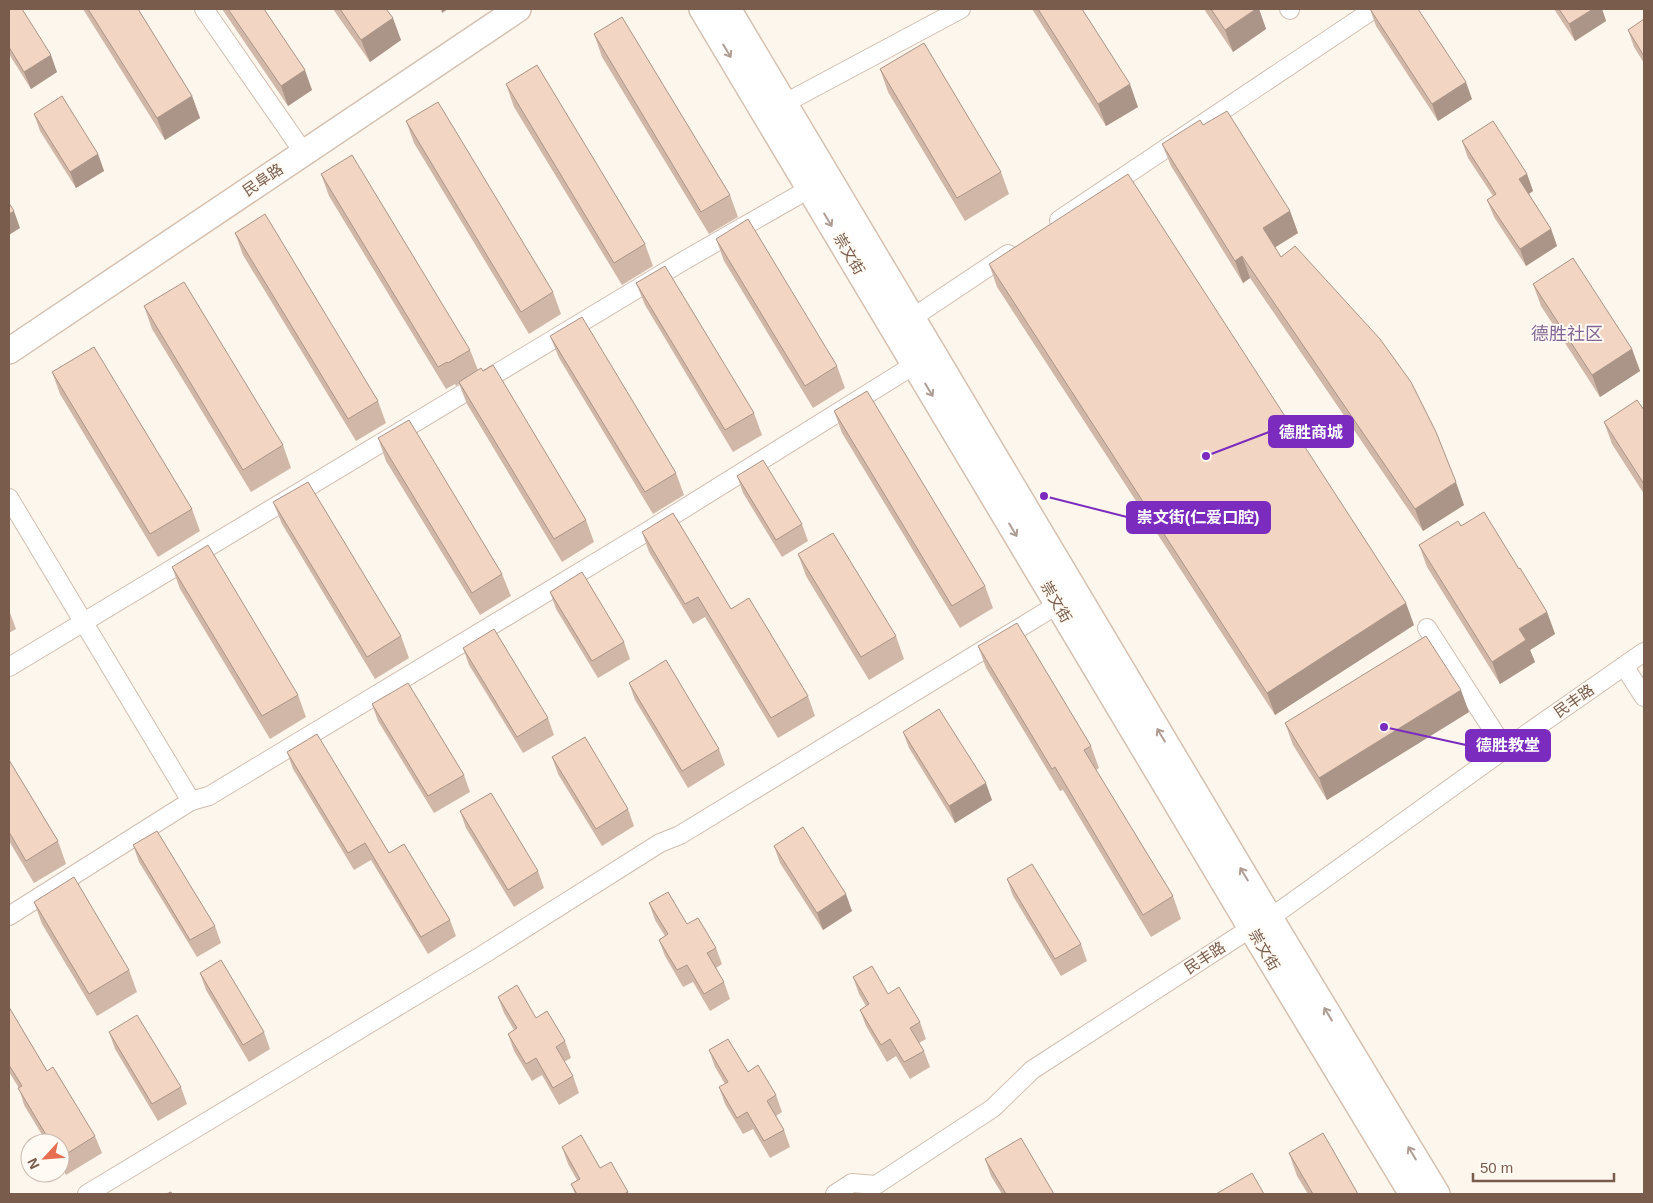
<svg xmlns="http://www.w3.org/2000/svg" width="1653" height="1203" font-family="Helvetica,'Noto Sans SC',sans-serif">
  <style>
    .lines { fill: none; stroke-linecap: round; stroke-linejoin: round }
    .street-casing { stroke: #d1beb0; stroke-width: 20 }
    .secondary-casing { stroke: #d6c0b0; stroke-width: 28 }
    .street { stroke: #fff; stroke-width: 18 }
    .secondary { stroke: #fff; stroke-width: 25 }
    .wall { fill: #d1b7a8 }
    .shaded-wall { fill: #aa9588 }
    .building { fill: #f3d5c3; stroke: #aa9588 }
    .oneway { stroke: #af9d94 }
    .labels { text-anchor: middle; stroke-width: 4; stroke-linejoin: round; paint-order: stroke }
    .street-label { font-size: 15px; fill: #7a5c4d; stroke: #fffaf3 }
    .quarter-label { font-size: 18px; fill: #846695; stroke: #fffaf3 }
    .leader { fill: none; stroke: #7b2cbf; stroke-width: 2 }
    .callout-dot { fill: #7b2cbf; stroke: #fffaf3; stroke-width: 2 }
    .callout { fill: #7b2cbf; stroke: #7b2cbf; stroke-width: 2 }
    .callout-label { font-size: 16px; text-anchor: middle; font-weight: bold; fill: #fff }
  </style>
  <rect width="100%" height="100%" fill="#fdf6ec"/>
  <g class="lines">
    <g class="street-casing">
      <g id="street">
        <path d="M204,9L304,153"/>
        <path d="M1289,9L1290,10"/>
        <path d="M774,109L961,9"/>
        <path d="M1059,220L1374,9"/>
        <path d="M912,318L1008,254"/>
        <path d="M9,498L191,801"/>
        <path d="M1427,628L1505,749"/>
        <path d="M1624,666L1644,697"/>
        <path d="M9,667L685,260L809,189"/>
        <path d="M9,916L191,801L209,796L648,531L914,365"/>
        <path d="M87,1194L481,956L660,843L680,835L1057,605"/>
        <path d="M835,1194L852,1183L876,1185L993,1108L1032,1070L1251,928L1270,918L1505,749L1644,652"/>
      </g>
    </g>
    <g class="secondary-casing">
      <g id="secondary">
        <path d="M702,9L1251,928L1412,1194"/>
        <path d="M728,9L1270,918L1437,1194"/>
        <path d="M9,351L518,9"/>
      </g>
    </g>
    <use href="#street" class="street"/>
    <use href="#secondary" class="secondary"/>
  </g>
  <g class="wall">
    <path d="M9,9L57,72L31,89L9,54Z"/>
    <path d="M83,9H138L192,96L200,118L165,140Z"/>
    <path d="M222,9H264L312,90L288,106Z"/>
    <path d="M333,9H386L401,40L370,62Z"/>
    <path d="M1032,9H1082L1138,107L1106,126Z"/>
    <path d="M1204,9H1259L1266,29L1233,52Z"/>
    <path d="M1370,9L1472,99L1438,121L1376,26Z"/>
    <path d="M1554,9H1602L1606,21L1575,41Z"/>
    <path d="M1644,19V63L1634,47L1628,30Z"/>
    <path d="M594,34L730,195L738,217L709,234L602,57Z"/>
    <path d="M880,69L1001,172L1009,194L965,221L888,92Z"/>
    <path d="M506,84L645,244L653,266L622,285L514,107Z"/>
    <path d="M34,114L98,154L104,171L76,188L40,131Z"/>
    <path d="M406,121L553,292L561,314L529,334L414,143Z"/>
    <path d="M1203,125L1290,211L1298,233L1275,247L1281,257L1464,505L1423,531L1250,278L1243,283L1171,166L1162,144Z"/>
    <path d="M1462,141L1527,174L1533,191L1529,194L1551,229L1557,246L1526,266L1494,217L1487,200L1493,196L1468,158Z"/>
    <path d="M321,174L470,350L478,370L586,520L594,542L562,562L467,404L459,384L456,386L455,384L446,389L329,196Z"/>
    <path d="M235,233L378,401L386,423L356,441L243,255Z"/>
    <path d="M716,239L837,366L845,388L813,408L724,261Z"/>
    <path d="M989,264L1414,625L1275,715L997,287Z"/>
    <path d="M636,283L754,413L762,435L733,452L645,305Z"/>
    <path d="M1533,284L1632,349L1640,371L1600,397L1541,306Z"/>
    <path d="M144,306L283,445L291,468L251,492L152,329Z"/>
    <path d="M550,336L676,473L684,495L653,514L559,358Z"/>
    <path d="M52,372L192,509L200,531L158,557L60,394Z"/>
    <path d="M1644,410V494L1612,444L1604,422Z"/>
    <path d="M834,411L985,586L993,608L960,628L842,433Z"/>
    <path d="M378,438L502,574L511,596L480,615L386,461Z"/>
    <path d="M737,476L802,524L808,541L782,557L743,493Z"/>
    <path d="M273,502L401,636L409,658L375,679L282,524Z"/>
    <path d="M1461,526L1519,569L1547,612L1555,634L1530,650L1535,662L1500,684L1427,567L1419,545Z"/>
    <path d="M642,532L731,609L808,696L815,716L778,738L705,617L693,624L649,552Z"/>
    <path d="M798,554L896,636L904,659L869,680L806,576Z"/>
    <path d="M172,567L298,695L306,717L270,739L180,589Z"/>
    <path d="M550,592L624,642L630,659L598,678L556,609Z"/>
    <path d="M9,610L16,629L9,633Z"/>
    <path d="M978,646L1091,746L1099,768L1096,770L1173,896L1181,919L1151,937L1063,790L1060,791L986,668Z"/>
    <path d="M463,648L548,718L554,735L523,753L469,665Z"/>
    <path d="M629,683L719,749L725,765L688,788L635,700Z"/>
    <path d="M372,704L464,775L470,792L434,813L378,721Z"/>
    <path d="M1469,712L1327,800L1293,745L1285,723Z"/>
    <path d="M903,732L992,800L955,823L909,748Z"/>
    <path d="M287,752L389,853L450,920L456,936L428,954L371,860L354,870L293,769Z"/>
    <path d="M552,757L628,809L634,826L602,846L558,774Z"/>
    <path d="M9,760L58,841L66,864L34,883L9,841Z"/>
    <path d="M460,811L538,871L544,888L514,907L466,828Z"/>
    <path d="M133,845L215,926L221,943L197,957L139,862Z"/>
    <path d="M774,846L852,911L823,930L780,863Z"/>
    <path d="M1007,879L1081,944L1087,961L1061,976L1013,896Z"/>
    <path d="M34,902L129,970L137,992L97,1016L42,924Z"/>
    <path d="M649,903L716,948L722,964L716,968L724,982L730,999L710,1011L693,982L683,987L665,956L659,940L665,936L655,920Z"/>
    <path d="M200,973L264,1032L270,1049L249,1062L206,990Z"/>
    <path d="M853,977L888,994L920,1022L926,1039L919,1043L924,1051L930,1067L910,1079L896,1056L887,1062L866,1026L860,1010L866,1006L859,994Z"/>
    <path d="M498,997L536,1018L565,1041L571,1058L564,1062L573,1076L579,1093L559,1105L542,1075L532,1081L514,1051L508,1034L514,1030L504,1013Z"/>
    <path d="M9,1007L47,1071L95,1136L102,1153L66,1175L60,1164V1143H47L24,1105L19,1088L9,1072Z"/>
    <path d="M109,1032L181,1087L187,1104L158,1121L115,1049Z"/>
    <path d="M709,1050L748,1072L776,1095L782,1112L776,1116L784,1130L790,1147L770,1158L753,1129L743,1134L725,1104L719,1087L725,1084L715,1067Z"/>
    <path d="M562,1147L600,1168L628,1192L629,1194H575L571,1184L577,1180L568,1164Z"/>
    <path d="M1289,1153L1358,1194H1308L1297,1176Z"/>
    <path d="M985,1159L1054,1194H1002L991,1176Z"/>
  </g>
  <g class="shaded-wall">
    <path d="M441,9H448L442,13Z"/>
    <path d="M1256,9H1259L1266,29L1233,52L1225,30Z"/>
    <path d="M1593,9H1602L1606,21L1575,41L1569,24Z"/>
    <path d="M393,18L401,40L370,62L361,40Z"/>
    <path d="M51,55L57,72L31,89L24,72Z"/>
    <path d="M305,70L312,90L288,106L281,86Z"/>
    <path d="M1466,82L1472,99L1438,121L1432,104Z"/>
    <path d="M1130,84L1138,107L1106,126L1098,104Z"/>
    <path d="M192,96L200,118L165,140L157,118Z"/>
    <path d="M98,154L104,171L76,188L70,172Z"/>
    <path d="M1527,174L1533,191L1525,196L1519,179Z"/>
    <path d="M14,211L20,228L9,235V214Z"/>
    <path d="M1290,211L1298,233L1271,250L1263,228Z"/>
    <path d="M1551,229L1557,246L1526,266L1520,249Z"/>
    <path d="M1242,256L1250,278L1243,283L1235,261Z"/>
    <path d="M1632,349L1640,371L1600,397L1592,375Z"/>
    <path d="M1456,482L1464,505L1423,531L1415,509Z"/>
    <path d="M1406,603L1414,625L1275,715L1267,693Z"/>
    <path d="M1547,612L1555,634L1530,650L1535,662L1500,684L1492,662L1519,629Z"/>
    <path d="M1461,690L1469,712L1327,800L1319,778Z"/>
    <path d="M986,783L992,800L955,823L949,806Z"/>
    <path d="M846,894L852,911L823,930L817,913Z"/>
  </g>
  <g class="building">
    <path d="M9,9H22L51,55L24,72L9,47Z"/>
    <path d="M88,9H138L192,96L157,118Z"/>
    <path d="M228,9H264L305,70L281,86Z"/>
    <path d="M340,9H386L393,18L361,40Z"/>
    <path d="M1038,9H1082L1130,84L1098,104Z"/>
    <path d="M1211,9H1256L1225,30Z"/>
    <path d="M1370,9H1418L1466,82L1432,104Z"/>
    <path d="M1559,9H1593L1569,24Z"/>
    <path d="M622,17L730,195L701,212L594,34Z"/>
    <path d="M1644,19V56L1628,30Z"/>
    <path d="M924,43L1001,172L957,198L880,69Z"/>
    <path d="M537,65L645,244L614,263L506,84Z"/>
    <path d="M62,96L98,154L70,172L34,114Z"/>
    <path d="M438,102L553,292L521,312L406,121Z"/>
    <path d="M1227,111L1290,211L1263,228L1281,257L1295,246L1380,339L1411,382L1436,432L1456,482L1415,509L1242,256L1235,261L1162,144L1200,120L1203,125Z"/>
    <path d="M1493,121L1527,174L1519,179L1551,229L1520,249L1487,200L1496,194L1462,141Z"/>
    <path d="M352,155L470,350L448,363L447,362L438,367L321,174Z"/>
    <path d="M1128,174L1406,603L1267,693L989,264Z"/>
    <path d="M9,203L14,211L9,214Z"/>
    <path d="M265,214L378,401L348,419L235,233Z"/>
    <path d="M748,219L837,366L805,386L716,239Z"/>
    <path d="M1573,258L1632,349L1592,375L1533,284Z"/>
    <path d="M665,266L754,413L725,430L636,283Z"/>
    <path d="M184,282L283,445L243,470L144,306Z"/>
    <path d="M582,317L676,473L645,492L550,336Z"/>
    <path d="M94,347L192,509L150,534L52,372Z"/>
    <path d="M493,365L586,520L554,539L459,382L481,368L483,371Z"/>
    <path d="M867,391L985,586L952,606L834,411Z"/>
    <path d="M1637,400L1644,410V484L1604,422Z"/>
    <path d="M409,420L502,574L472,593L378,438Z"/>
    <path d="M763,460L802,524L776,540L737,476Z"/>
    <path d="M308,482L401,636L367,657L273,502Z"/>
    <path d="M1484,512L1519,569L1520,568L1547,612L1519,629L1526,640L1492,662L1419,545L1458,521L1461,526Z"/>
    <path d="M673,513L731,609L749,598L808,696L771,718L698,597L685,604L642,532Z"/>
    <path d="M833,533L896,636L861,657L798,554Z"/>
    <path d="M208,545L298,695L262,716L172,567Z"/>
    <path d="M582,572L624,642L592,661L550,592Z"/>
    <path d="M1017,623L1091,746L1084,750L1173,896L1143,915L1055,767L1052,769L978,646Z"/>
    <path d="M494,629L548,718L517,737L463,648Z"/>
    <path d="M1426,636L1461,690L1319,778L1285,723Z"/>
    <path d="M666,660L719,749L682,771L629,683Z"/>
    <path d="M408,683L464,775L428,796L372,704Z"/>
    <path d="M939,709L986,783L949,806L903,732Z"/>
    <path d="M317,734L389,853L404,844L450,920L421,937L365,843L348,853L287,752Z"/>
    <path d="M585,737L628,809L596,829L552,757Z"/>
    <path d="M9,760L58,841L26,861L9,832Z"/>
    <path d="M491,793L538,871L508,890L460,811Z"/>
    <path d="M803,827L846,894L817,913L774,846Z"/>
    <path d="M157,831L215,926L190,940L133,845Z"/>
    <path d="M1032,864L1081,944L1055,959L1007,879Z"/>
    <path d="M74,877L129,970L89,994L34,902Z"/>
    <path d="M668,892L687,924L698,918L716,948L707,953L724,982L704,994L687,965L677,970L659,940L668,934L649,903Z"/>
    <path d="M221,960L264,1032L243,1045L200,973Z"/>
    <path d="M872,966L888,994L899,987L920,1022L910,1028L924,1051L904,1062L890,1039L881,1045L860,1010L869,1004L853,977Z"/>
    <path d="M517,985L536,1018L547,1011L565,1041L556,1047L573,1076L553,1088L536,1058L526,1064L508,1034L517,1028L498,997Z"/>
    <path d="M9,1007L47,1071L53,1067L95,1136L60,1158V1143H51L18,1088L22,1086L9,1065Z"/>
    <path d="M137,1015L181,1087L152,1104L109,1032Z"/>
    <path d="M728,1039L748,1072L758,1065L776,1095L767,1101L784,1130L764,1141L747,1112L737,1118L719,1087L728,1082L709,1050Z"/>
    <path d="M1323,1133L1358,1194H1313L1289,1153Z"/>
    <path d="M581,1135L600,1168L611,1162L628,1192L624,1194H577L571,1184L580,1179L562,1147Z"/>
    <path d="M1021,1138L1054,1194H1006L985,1159Z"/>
    <path d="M1252,1173L1264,1194H1216Z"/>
    <path d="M171,1192L172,1194H166Z"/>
  </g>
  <defs><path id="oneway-shaft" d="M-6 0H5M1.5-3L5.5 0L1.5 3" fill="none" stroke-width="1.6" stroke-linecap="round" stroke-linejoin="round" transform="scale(1.25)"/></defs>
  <g class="oneway">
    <use href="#oneway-shaft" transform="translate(727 51) rotate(59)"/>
    <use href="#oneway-shaft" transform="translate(828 220) rotate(59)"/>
    <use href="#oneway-shaft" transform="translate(929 390) rotate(59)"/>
    <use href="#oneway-shaft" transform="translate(1013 530) rotate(59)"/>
    <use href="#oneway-shaft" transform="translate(1161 735) rotate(-121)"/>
    <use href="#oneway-shaft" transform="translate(1244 874) rotate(-121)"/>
    <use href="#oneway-shaft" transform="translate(1328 1014) rotate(-121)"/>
    <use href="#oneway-shaft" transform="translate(1412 1153) rotate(-121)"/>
  </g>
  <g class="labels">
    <g class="street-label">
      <text transform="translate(263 180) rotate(-34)" y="5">民阜路</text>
      <text transform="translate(849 254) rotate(59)" y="5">崇文街</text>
      <text transform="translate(1056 602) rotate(59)" y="5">崇文街</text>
      <text transform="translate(1574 701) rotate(-35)" y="5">民丰路</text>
      <text transform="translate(1264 950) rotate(59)" y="5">崇文街</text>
      <text transform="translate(1205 958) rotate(-33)" y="5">民丰路</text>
    </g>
    <g class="quarter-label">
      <text x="1567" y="340">德胜社区</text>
    </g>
  </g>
  <path class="leader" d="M1206 456L1269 432M1044 496L1127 517M1384 727L1466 745"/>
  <g class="callout-dot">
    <circle cx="1206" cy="456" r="5"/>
    <circle cx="1044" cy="496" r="5"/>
    <circle cx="1384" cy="727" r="5"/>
  </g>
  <g class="callout">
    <rect x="1269" y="416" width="84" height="31" rx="5"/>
    <rect x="1127" y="502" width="143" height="31" rx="5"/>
    <rect x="1466" y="730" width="84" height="31" rx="5"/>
  </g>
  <g class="callout-label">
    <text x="1311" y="438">德胜商城</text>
    <text x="1198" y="523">崇文街(仁爱口腔)</text>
    <text x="1508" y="751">德胜教堂</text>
  </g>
  <rect width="1653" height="1203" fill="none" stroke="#7a5c4d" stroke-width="20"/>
  <g transform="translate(45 1158) rotate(244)"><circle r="24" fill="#fffaf3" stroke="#cabbb1"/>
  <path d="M0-4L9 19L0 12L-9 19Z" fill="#e76f51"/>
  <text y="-8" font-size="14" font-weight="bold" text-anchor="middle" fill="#7a5c4d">N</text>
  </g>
  <path d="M1473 1173v8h141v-8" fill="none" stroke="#7a5c4d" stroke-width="2.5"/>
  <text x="1480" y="1173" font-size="15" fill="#7a5c4d" stroke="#fffaf3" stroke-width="4" paint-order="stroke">50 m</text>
</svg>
